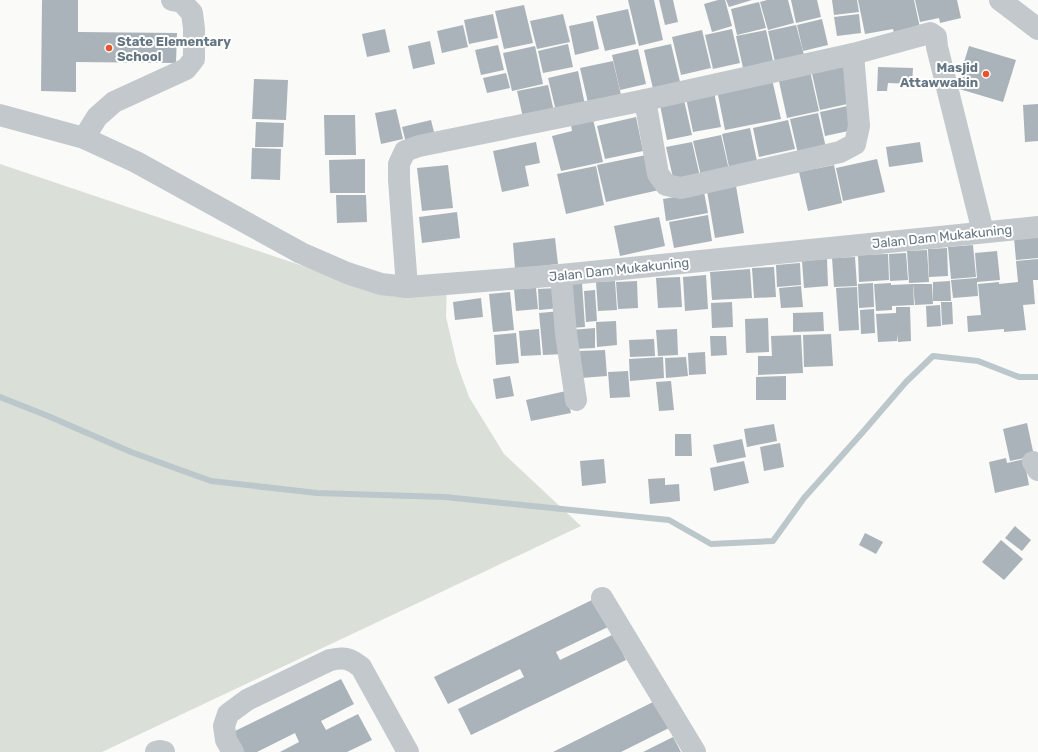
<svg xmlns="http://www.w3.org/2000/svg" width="1038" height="752" font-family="Rubik,sans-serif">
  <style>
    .green { fill: #dadfd7 }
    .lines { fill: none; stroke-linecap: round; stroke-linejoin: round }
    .stream { stroke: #bbc7cb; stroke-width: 6 }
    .building { fill: #aab3b9 }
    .minor { stroke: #c3c8cc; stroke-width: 22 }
    .poi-dot { fill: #e4572e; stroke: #fff; stroke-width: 1.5 }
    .labels { text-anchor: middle; stroke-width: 4; stroke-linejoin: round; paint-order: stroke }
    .poi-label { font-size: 13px; font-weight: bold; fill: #657683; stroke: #fff; text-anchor: start }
    .street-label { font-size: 13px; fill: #657683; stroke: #fff }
  </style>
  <rect width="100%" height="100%" fill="#fafaf8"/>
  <path class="green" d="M0,164L395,297L447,280L446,317L457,364L469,397L504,454L581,526L102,752H0Z"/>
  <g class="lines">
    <path class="stream" d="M0,397L48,416L131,452L211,481L317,493L445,497L669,520L711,544L773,541L804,498L862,433L906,382L933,356L978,361L1019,377H1038"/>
  </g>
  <g class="building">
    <path d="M42,0H78V32L177,33L176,63L76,62V92L41,91Z"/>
    <path d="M628,0H654L663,40L639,46Z"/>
    <path d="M659,0H673L678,22L665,25Z"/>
    <path d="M718,0H725L732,26L712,32L704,4Z"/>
    <path d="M726,0H752L729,7Z"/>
    <path d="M767,0H788L794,23L768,30L760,2Z"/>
    <path d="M791,0H817L821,17L796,23Z"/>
    <path d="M832,0H857L859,12L834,15Z"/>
    <path d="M858,0H914L920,28L894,33L893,29L865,34Z"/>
    <path d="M915,0H957L961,18L940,23L939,18L920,22Z"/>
    <path d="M759,2L766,28L737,35L731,9Z"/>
    <path d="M524,5L533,43L504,49L495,11Z"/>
    <path d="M628,9L636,44L605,51L596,16Z"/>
    <path d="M493,14L498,38L469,44L464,20Z"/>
    <path d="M563,14L570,42L537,49L530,21Z"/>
    <path d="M859,14L861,33L837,36L834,17Z"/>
    <path d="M822,19L828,45L803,51L797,25Z"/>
    <path d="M593,21L599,49L575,55L569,26Z"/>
    <path d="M463,25L468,47L442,53L437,31Z"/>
    <path d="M796,25L804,55L775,62L768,31Z"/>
    <path d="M385,29L390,52L367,57L362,34Z"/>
    <path d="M732,29L740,63L713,69L705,35Z"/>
    <path d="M702,30L711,68L681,75L672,37Z"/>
    <path d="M766,30L773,61L743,68L736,36Z"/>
    <path d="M430,41L435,64L413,69L408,46Z"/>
    <path d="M568,44L573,67L543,73L538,51Z"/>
    <path d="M671,44L681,86L654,93L644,50Z"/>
    <path d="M498,45L504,70L481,75L475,50Z"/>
    <path d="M535,46L543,84L512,91L503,53Z"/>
    <path d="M969,46L1016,60L1003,102L956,88Z"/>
    <path d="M638,49L646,84L620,90L612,55Z"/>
    <path d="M613,61L622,99L589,107L580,68Z"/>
    <path d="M843,62L852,103L820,110L811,69Z"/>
    <path d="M878,67L913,68L912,84L888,83L887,91H877Z"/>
    <path d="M578,71L585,105L556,111L548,78Z"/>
    <path d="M810,71L819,111L787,118L778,77Z"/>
    <path d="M506,73L510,88L487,93L483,78Z"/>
    <path d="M254,79L288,80L286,120L252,119Z"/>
    <path d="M772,79L781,119L725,130L717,90Z"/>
    <path d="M548,85L555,116L524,122L517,91Z"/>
    <path d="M714,92L721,127L693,132L686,98Z"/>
    <path d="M684,100L692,135L667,140L660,105Z"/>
    <path d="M1038,104V141L1025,142L1023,105Z"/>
    <path d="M852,105L858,129L825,136L820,112Z"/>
    <path d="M396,109L403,139L381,144L375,113Z"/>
    <path d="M818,113L827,152L799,158L790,119Z"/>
    <path d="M324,115H355L356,155H325Z"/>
    <path d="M636,117L643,151L605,159L597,126Z"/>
    <path d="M593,119L603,162L561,171L552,136L572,131L571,125Z"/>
    <path d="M431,120L436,140L407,147L402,127Z"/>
    <path d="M788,120L795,149L759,157L753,128Z"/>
    <path d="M256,122L284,123L283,147H255Z"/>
    <path d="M750,128L757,161L729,167L722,134Z"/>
    <path d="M721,135L729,170L701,176L693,141Z"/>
    <path d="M536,142L540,163L525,166L529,186L502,192L493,151Z"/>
    <path d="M692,142L700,177L674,182L666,147Z"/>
    <path d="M920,142L923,162L889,167L886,147Z"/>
    <path d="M252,148L281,149L280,180L251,179Z"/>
    <path d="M651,154L659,190L606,202L597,165Z"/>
    <path d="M365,159V193H330L329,160Z"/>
    <path d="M877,159L885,192L843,201L836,168Z"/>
    <path d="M448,165L453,208L422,211L417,168Z"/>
    <path d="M834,165L842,203L808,211L799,172Z"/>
    <path d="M596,166L604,205L566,214L557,174Z"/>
    <path d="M736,186L744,233L715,238L707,191Z"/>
    <path d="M704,192L708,213L666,221L663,199Z"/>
    <path d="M336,195H366L367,222L337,223Z"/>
    <path d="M457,212L460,238L422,243L419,217Z"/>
    <path d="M708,215L712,241L674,248L669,222Z"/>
    <path d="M659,217L665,246L620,256L614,226Z"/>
    <path d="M1038,235V258L1016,260L1014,238Z"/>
    <path d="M555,238L558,264L515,269L513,243Z"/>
    <path d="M973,245L976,277L951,279L948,247Z"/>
    <path d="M947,248L948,276L929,277L928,249Z"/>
    <path d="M927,250L929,282L909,283L907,251Z"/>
    <path d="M997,251L1000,280L977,282L978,296L953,298L951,280L977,278L975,253Z"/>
    <path d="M906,253L908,280L890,281L889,254Z"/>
    <path d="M888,254L889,280L859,282L858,255Z"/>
    <path d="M855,257L857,286L834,287L832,258Z"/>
    <path d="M827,259L828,286L804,288L802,261Z"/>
    <path d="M1038,259V280H1033L1035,304L1023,305L1026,330L1004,332V329L968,332L967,316L981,315L978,284L999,282V284L1018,282L1016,261Z"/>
    <path d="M800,263L801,285L777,287L776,265Z"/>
    <path d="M774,267L776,297L754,298L752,268Z"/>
    <path d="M750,269L752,298L712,300L710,272Z"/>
    <path d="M706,275L708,309L685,311L683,277Z"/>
    <path d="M680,277L682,307L658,308L656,278Z"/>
    <path d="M615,281L617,310L598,311L596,282Z"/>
    <path d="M637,281L638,308L618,309L616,282Z"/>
    <path d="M950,281L951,301H933V282Z"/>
    <path d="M582,283L585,327L570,328L568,284Z"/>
    <path d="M873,283L874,307L859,308L858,284Z"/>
    <path d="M891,283V285L913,284L914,305L892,306V310L876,311L874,284Z"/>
    <path d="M913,284H932L933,304L915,305Z"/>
    <path d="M801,286L803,307L781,308L779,288Z"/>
    <path d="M857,287L859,330L839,331L836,288Z"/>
    <path d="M536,288L538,309L516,311L514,289Z"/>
    <path d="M559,288L560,308L539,310L538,289Z"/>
    <path d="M595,290L597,321L586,322L584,291Z"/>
    <path d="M510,292L514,330L493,332L489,294Z"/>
    <path d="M481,298L483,317L455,320L453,302Z"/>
    <path d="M732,302L733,327L712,328L711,303Z"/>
    <path d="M941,302H952L953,324L942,325Z"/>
    <path d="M940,305L941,326L927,327L926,306Z"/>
    <path d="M896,307H910L911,341L898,342L897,334V341L878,342L876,314L896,313Z"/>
    <path d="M874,309L875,333L861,334L860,310Z"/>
    <path d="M561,311L565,354L543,355L539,313Z"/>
    <path d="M823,312L824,331L793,332V313Z"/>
    <path d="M768,318L769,352L746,353L745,319Z"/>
    <path d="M616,321L617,345L597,347L596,322Z"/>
    <path d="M595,328V348L572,349L571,330Z"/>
    <path d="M539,329L541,355L521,356L519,331Z"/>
    <path d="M677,329L678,355L658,356L656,330Z"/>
    <path d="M516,333L519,363L496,365L494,335Z"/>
    <path d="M831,334L833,366L804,367L803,335Z"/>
    <path d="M801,335L803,373L758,375V356H772L771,336Z"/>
    <path d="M710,336H726L727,355L711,356Z"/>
    <path d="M654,339L655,356L630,357L629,340Z"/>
    <path d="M605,350L607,376L581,378L580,351Z"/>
    <path d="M705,352L706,374L689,375L688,353Z"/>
    <path d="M663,357L664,378L630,381L629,359Z"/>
    <path d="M686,357L688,376L666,378L665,358Z"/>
    <path d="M628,371L630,397L610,398L608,372Z"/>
    <path d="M510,376L514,396L496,399L493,379Z"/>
    <path d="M786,376V400H756V377Z"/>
    <path d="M671,381L674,410L659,411L656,382Z"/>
    <path d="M566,391L571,413L531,421L526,400Z"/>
    <path d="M1027,423L1034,456L1010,461L1003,429Z"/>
    <path d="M774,424L777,441L747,447L744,429Z"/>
    <path d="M675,434H691L692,456H675Z"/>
    <path d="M742,439L746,457L717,463L713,445Z"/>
    <path d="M780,443L784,467L764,471L760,447Z"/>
    <path d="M1006,458L1007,463L1024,459L1029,485L995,493L989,462Z"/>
    <path d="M604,459L606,483L582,486L580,461Z"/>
    <path d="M744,461L749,483L714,491L710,468Z"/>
    <path d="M665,478V485L679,484L680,501L650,504L648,479Z"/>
    <path d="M1015,526L1031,540L1022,551L1005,538Z"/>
    <path d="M865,533L883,542L876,554L859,545Z"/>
    <path d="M1001,540L1023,559L1004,580L982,562Z"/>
    <path d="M596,598L610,626L556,652L560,660L614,634L626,660L471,735L458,709L524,677L520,669L448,704L434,677Z"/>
    <path d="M341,679L354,704L321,721L326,730L358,714L372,740L347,752H280L299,742L295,733L257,752H243L233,732Z"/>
    <path d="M655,701L669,728L621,752H553Z"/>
    <path d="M673,737L681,752H643Z"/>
  </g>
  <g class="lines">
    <g class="minor">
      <path d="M1000,0L1038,29"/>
      <path d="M645,100L658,174L666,185L681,188L840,152L855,144L859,126L853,54"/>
      <path d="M0,115L84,138L136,162L301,253L347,273L381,284L407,287L561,275L1038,227"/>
      <path d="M84,138L97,117L114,102L186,69L194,59V29L192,13L182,2L172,0"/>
      <path d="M561,275L566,334L576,400"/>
      <path d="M407,287L399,180V164L405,151L419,146L645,100L853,54L930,33L936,37L937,47L983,232"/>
      <path d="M1033,462L1038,470"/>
      <path d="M602,598L695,752"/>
      <path d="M156,752L160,751L164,752"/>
      <path d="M233,752L226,740L224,726L228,714L247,700L330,660C345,657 349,658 361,667L408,752"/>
    </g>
  </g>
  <g class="poi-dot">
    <circle cx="109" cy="48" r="4"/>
    <circle cx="986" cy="74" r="4"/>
  </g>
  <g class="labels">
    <g class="poi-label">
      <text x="117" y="46">State Elementary<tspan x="117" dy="15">School</tspan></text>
      <text x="978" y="72" text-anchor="end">Masjid<tspan x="978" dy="15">Attawwabin</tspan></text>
    </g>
    <g class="street-label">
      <text transform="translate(942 236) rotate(-6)" y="5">Jalan Dam Mukakuning</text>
      <text transform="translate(619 269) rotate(-6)" y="5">Jalan Dam Mukakuning</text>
    </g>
  </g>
</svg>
